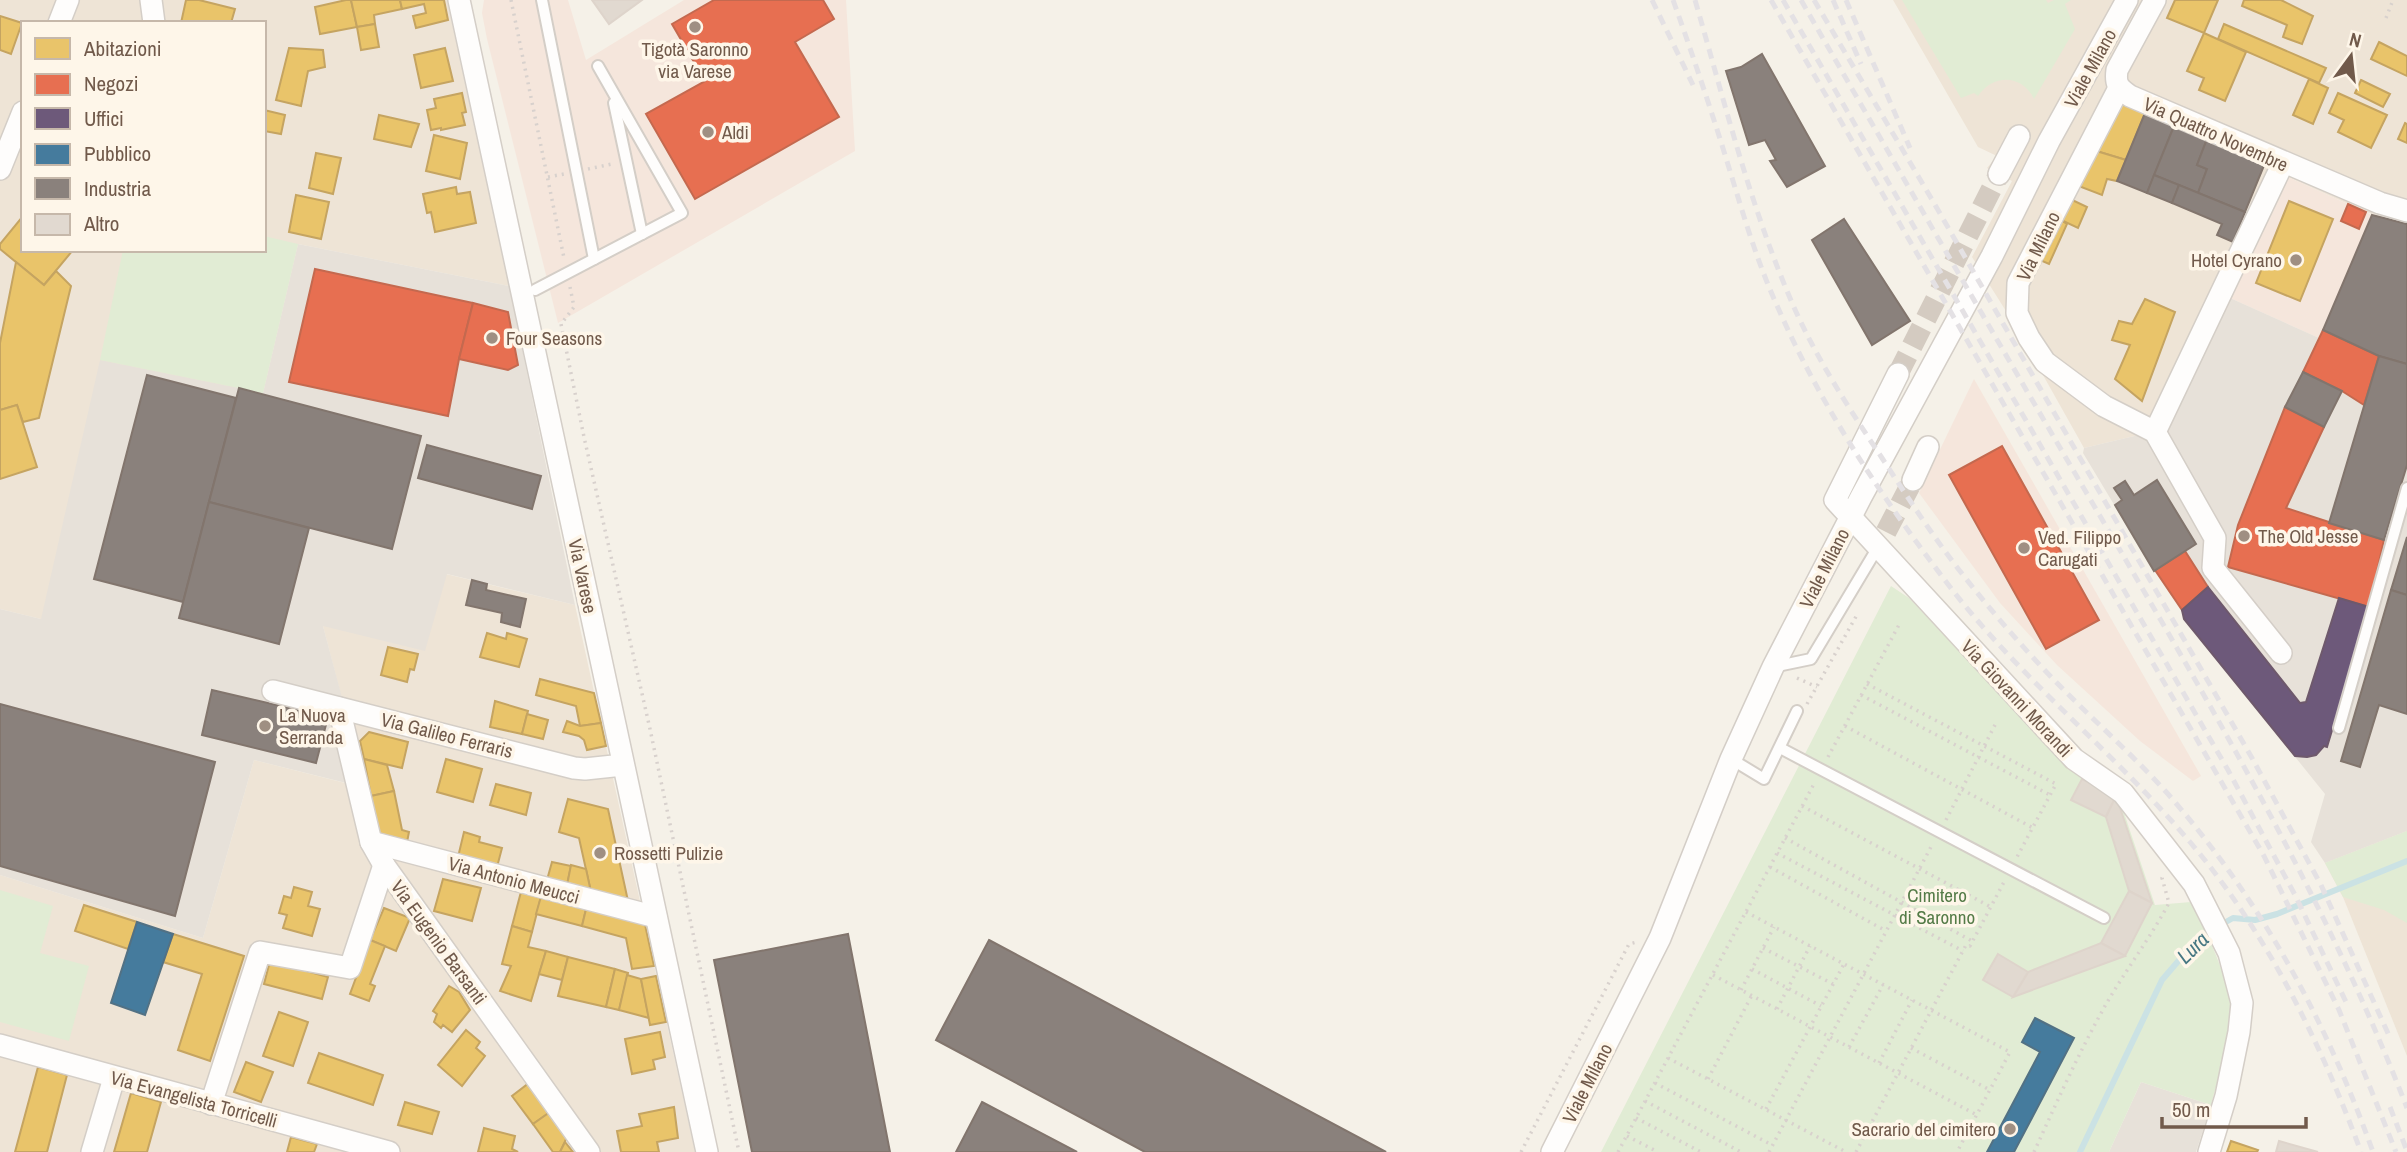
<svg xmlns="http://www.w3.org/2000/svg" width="2407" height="1152" font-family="'Archivo Narrow',sans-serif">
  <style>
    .residential { fill: #eee4d6; fill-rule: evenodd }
    .commercial { fill: #f5e6dc }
    .industrial { fill: #e7e1d9 }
    .green { fill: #e1ecd4 }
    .homes { fill: #e9c46a; stroke: #c5a461; stroke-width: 2 }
    .shops { fill: #e76f51; stroke: #c4694f; stroke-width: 2 }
    .offices { fill: #6d597a; stroke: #6e596c; stroke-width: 2 }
    .public { fill: #457b9d; stroke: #527184; stroke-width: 2 }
    .industry { fill: #8a817c; stroke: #82756d; stroke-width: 2 }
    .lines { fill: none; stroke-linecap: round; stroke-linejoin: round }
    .stream { stroke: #cbe2e4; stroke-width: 6 }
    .building { fill: #e1d9d0; stroke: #ded4cb; stroke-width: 2 }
    .street-tunnel { stroke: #d4cbc1; stroke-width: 21; stroke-dasharray: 21 10; stroke-linecap: butt }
    .lane-casing { stroke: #d4cec7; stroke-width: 14 }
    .street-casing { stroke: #d4cec7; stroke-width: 24 }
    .path { stroke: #d8d1cd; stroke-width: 3.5; stroke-dasharray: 2 5; stroke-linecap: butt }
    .lane { stroke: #fefdfc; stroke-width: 10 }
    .street { stroke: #fefdfc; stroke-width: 21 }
    .rail { stroke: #e4e1e4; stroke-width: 5; stroke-dasharray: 10 7; stroke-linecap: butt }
    .poi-dot { fill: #9f8f82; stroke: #fef6e9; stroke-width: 2.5 }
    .labels { text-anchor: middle; stroke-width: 7; stroke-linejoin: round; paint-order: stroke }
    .poi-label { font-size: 19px; fill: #715a4b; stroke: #fef6e9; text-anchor: start }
    .street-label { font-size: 19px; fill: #715a4b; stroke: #fef6e9 }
    .park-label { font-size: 19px; fill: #547b47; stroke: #fef6e9 }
    .water-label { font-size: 21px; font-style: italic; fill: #477783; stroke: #fef6e9 }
  </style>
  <rect width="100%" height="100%" fill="#f5f1e8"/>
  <g class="residential">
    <path d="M0,0H447L509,286L298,244L263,393L41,619L0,609ZM23,23H264V250H23Z"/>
    <path d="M1893,0H2407V224L2366,212L2288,177L2168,428L2084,448L2016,327L1972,257L2012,181L1987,168L1997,156L1978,147Z"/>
    <path d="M446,574L575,605L695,1152H0V875L203,938L254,760L365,788L323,626Z"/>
    <path d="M2407,831V1056L2343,897L2325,863Z"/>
  </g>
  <g class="commercial">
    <path d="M484,0H568L586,60L684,0H846L855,151L558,323L487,39L482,13Z"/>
    <path d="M2288,177L2372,215L2319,338L2230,298Z"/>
    <path d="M1974,379L2201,776L2193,781L2140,741L2057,665L2000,603L1919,493Z"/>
  </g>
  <g class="industrial">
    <path d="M2372,215L2407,224V831L2325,863L2311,842L2325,794L2184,619L2182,610L2156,570L2154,571L2083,453L2084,448L2168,428L2230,298L2319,338Z"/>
    <path d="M298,244L509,286L575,605L447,574L425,651L323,626L366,788L254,760L203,938L0,875V609L41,619L100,360L263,393Z"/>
    <path d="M2141,1082L2211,1105L2196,1152H2109Z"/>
  </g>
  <g class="green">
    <path d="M1902,0H2046L2048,3L2054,0H2071L2065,4L2075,29L2034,99C2022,74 1993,74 1978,96L1974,93L1961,98Z"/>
    <path d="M264,236L298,244L263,393L100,360L123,250H264Z"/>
    <path d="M1891,586L1909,598L2071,770L2118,795L2155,905L2191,902C2207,935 2224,966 2230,1003C2234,1036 2219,1074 2211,1105L2141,1082L2109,1152H1601Z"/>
    <path d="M2407,831V923L2384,910L2343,897L2325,863Z"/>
    <path d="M0,890L53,906L40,953L89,966L69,1041L0,1022Z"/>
  </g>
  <g class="homes">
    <path d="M186,0H199L235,9L231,23H181Z"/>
    <path d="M346,0H351L357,27L320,34L315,7Z"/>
    <path d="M351,0H400L402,9L374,15L375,24L357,27Z"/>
    <path d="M400,0H444L448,20L416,28L413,16L426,13L424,4L402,9Z"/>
    <path d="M2175,0H2218L2204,33L2167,18Z"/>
    <path d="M2244,0H2281L2313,16L2302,44L2283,37L2287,25L2242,6Z"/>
    <path d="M0,16L22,23L11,54L0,50Z"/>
    <path d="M375,24L379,47L361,50L357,27Z"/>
    <path d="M2224,24L2326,68L2319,83L2218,39Z"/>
    <path d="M2204,33L2246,52L2225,101L2199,90L2204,78L2187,71Z"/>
    <path d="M2379,42L2407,56V76L2371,59Z"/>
    <path d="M289,48L323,50L325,67L308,71L301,106L276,100Z"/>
    <path d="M445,48L453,81L421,88L414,55Z"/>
    <path d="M2309,79L2328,88L2313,124L2293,115Z"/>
    <path d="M2361,80L2390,94L2383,107L2355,93Z"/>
    <path d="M462,93L466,112L462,113L465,125L441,130V128L431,130L427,110L436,108L434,99Z"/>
    <path d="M2338,93L2387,115L2371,148L2338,132L2344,120L2329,113Z"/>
    <path d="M2119,103L2145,113L2126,160L2093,150Z"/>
    <path d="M264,110L285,115L281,134L264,131Z"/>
    <path d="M379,115L419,124L411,147L374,139Z"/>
    <path d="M2405,123L2407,124V143L2398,139Z"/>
    <path d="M434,135L467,143L460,179L426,171Z"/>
    <path d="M2093,150L2126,160L2117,181L2107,179L2102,195L2076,185Z"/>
    <path d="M316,153L341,158L333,194L309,188Z"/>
    <path d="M456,187L457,194L470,192L476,223L435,232L431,212L427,213L423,194Z"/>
    <path d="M296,195L329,202L321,239L289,232Z"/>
    <path d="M2068,198L2087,207L2078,228L2059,219Z"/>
    <path d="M2289,201L2333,219L2300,301L2256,283Z"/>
    <path d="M23,216V250H73L44,285L0,249V244Z"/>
    <path d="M2059,219L2067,224L2049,264L2040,260Z"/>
    <path d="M16,262L44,285L56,271L71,286L39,418L23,422L17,405L0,410V343Z"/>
    <path d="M2145,299L2175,312L2142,401L2115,379L2130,345L2112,340L2119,321L2132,324Z"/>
    <path d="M17,405L37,467L0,479V410Z"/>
    <path d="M487,633L506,639L507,633L527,639L519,667L480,657Z"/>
    <path d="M388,647L418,654L414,670L410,669L407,682L381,675Z"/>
    <path d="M540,679L594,693L601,723L580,726L576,706L536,695Z"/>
    <path d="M495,701L528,711L522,734L490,727Z"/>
    <path d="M527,714L548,720L543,739L522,734Z"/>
    <path d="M567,721L580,726L601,723L606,746L587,750L584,740L579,736L563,732Z"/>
    <path d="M369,732L408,742L402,768L364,759L360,741Z"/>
    <path d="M364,759L387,765L394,791L371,796Z"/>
    <path d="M446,759L482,769L473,802L437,792Z"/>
    <path d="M496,784L531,793L526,815L490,805Z"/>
    <path d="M394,791L402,830L409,832L406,847L380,840L371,796Z"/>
    <path d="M568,799L608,809L628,901L591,892L579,838L559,832Z"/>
    <path d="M464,832L480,837L479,842L502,848L497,867L458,857Z"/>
    <path d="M552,862L571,866L567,885L547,880Z"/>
    <path d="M571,865L586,869L591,892L567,885Z"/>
    <path d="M443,879L481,888L472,921L434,911Z"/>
    <path d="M294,887L312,892L308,906L320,909L312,936L283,928L287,915L279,913L284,896L291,898Z"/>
    <path d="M522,888L542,893L532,932L512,926Z"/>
    <path d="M542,893L587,905L582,926L536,914Z"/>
    <path d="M84,905L137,922L128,949L75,931Z"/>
    <path d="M587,905L644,920L654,966L632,969L626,938L582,926Z"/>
    <path d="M384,908L410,918L396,951L370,940Z"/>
    <path d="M512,926L532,932L528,947L546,951L531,1001L500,991L511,966L502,964Z"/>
    <path d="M173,934L244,956L210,1061L178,1050L202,974L163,962Z"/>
    <path d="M370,940L385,946L370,984L375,986L369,1001L350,994Z"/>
    <path d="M546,951L568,957L562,980L539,974Z"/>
    <path d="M568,957L615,969L606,1007L558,996Z"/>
    <path d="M270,961L328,977L322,999L264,984Z"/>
    <path d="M615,969L628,973L619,1010L606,1007Z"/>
    <path d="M627,975L641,979L649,1018L619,1010Z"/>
    <path d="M656,976L666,1022L650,1025L641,979Z"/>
    <path d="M449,986L459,992L470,1010L452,1032L443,1025L441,1028L434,1022L437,1014L433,1011Z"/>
    <path d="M279,1012L308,1022L293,1066L263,1056Z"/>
    <path d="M466,1030L480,1042L476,1048L485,1056L462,1086L438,1065Z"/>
    <path d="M660,1032L665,1057L653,1060L655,1069L632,1074L625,1039Z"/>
    <path d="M319,1053L383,1075L373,1105L308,1083Z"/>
    <path d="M246,1062L273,1072L261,1102L234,1092Z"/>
    <path d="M38,1067L67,1075L47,1152H15Z"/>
    <path d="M529,1083L550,1112L533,1124L512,1096Z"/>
    <path d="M131,1093L161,1102L147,1152H114Z"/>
    <path d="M405,1102L439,1112L432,1134L398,1125Z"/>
    <path d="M674,1107L678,1138L657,1142L659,1152H621L617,1131L642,1126L639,1114Z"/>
    <path d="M550,1112L568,1135L560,1152H553L533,1124Z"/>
    <path d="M484,1128L515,1136L512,1149L518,1152H478Z"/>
    <path d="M291,1137L317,1144L314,1152H287Z"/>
    <path d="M2231,1141L2258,1150L2257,1152H2227Z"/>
    <path d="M565,1142L573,1152H560Z"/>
  </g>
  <g class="shops">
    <path d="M714,0H823L834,19L795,42L839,117L695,199L646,114L705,81L672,24Z"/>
    <path d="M2348,204L2366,212L2359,229L2341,221Z"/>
    <path d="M315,269L473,303L459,359L448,416L289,382Z"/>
    <path d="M473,303L508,312L518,365L508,370L459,359Z"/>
    <path d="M2323,330L2379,356L2364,405L2342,391L2303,372Z"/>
    <path d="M2285,407L2324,427L2286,508L2384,540L2369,607L2228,567L2238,525Z"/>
    <path d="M2002,446L2099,620L2046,649L1949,475Z"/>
    <path d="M2185,551L2208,587L2182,610L2155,570Z"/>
  </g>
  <path class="offices" d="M2208,587L2300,703L2306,702L2339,598L2369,607L2327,747L2324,746L2316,755L2307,757L2295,756L2184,619L2182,610Z"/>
  <g class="public">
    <path d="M137,922L173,934L145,1015L111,1003Z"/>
    <path d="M2035,1018L2074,1038L2014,1152H1987L2040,1052L2022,1042Z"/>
  </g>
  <g class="industry">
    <path d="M1762,54L1825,166L1787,187L1770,161L1776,160L1765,140L1749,145L1726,71L1741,67Z"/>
    <path d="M2145,113L2174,126L2147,193L2117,181Z"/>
    <path d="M2174,126L2207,139L2197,165L2207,169L2198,193L2154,175Z"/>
    <path d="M2207,139L2265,163L2245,212L2198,193L2207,169L2197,165Z"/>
    <path d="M2154,175L2179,185L2172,203L2147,193Z"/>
    <path d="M2179,185L2245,212L2233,242L2217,235L2222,224L2172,203Z"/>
    <path d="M2372,215L2407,224V364L2379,356L2323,330Z"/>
    <path d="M1844,219L1910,321L1872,345L1812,240Z"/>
    <path d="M2379,356L2407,364V465L2384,540L2329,523Z"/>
    <path d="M2303,372L2342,391L2324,427L2285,407Z"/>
    <path d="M147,375L236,398L183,602L94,579Z"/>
    <path d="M239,388L421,436L392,549L209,502Z"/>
    <path d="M427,445L541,476L532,509L418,478Z"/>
    <path d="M2157,480L2196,544L2154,571L2115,505L2122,500L2114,488L2125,481L2134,495Z"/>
    <path d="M209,502L309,528L279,644L179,618Z"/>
    <path d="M2407,537V595L2391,590Z"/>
    <path d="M472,580L487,584L486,590L526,599L520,627L501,622L502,613L466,605Z"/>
    <path d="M2391,590L2407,595V714L2379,705L2360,767L2341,761Z"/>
    <path d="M212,690L328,717L316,763L202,735Z"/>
    <path d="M0,704L215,762L175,916L0,866Z"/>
    <path d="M848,934L890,1152H752L714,960Z"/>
    <path d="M989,940L1386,1152H1145L936,1040Z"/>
    <path d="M982,1102L1077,1152H956Z"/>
  </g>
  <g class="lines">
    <path class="stream" d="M2080,1152L2162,980L2199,937L2233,918L2255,920L2277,914L2407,861"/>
  </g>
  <g class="building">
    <path d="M592,0H642L609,24Z"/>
    <path d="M2082,779L2116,796L2106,817L2071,800Z"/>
    <path d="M2116,796L2152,903L2129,891L2106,817Z"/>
    <path d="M2129,891L2152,903L2125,956L2101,943Z"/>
    <path d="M2101,943L2125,956L2013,997L2028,972Z"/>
    <path d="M1998,954L2028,972L2013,997L1983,980Z"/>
    <path d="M2279,1141L2318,1152H2276Z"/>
  </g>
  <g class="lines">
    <g class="street-tunnel">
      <path d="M1898,374L1999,174"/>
      <path d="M1886,532L1913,480"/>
    </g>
    <g class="lane-casing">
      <g id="lane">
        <path d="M542,0L594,259"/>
        <path d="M614,103L642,234"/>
        <path d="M535,290L682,213L598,66"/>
        <path d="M1773,667L1811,659L1878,547"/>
        <path d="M2339,728L2407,488"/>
        <path d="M1780,748L2104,918"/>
        <path d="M1731,759L1764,779L1797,711"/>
      </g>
    </g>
    <g class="street-casing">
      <g id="street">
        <path d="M151,0L154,23"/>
        <path d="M459,0L707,1152"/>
        <path d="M2155,0L2117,70C2115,84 2118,88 2130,96L2380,203L2407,211"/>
        <path d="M59,23L68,0"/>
        <path d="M2119,88L2018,283L2017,313L2029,338L2045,362L2104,406L2155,432L2215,538L2213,568L2281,653"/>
        <path d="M0,169L23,112"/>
        <path d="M1999,174L2019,136"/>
        <path d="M1898,374L1835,500L2074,759L2123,793L2194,884L2229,953L2242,1003L2239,1032L2226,1096L2209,1152"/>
        <path d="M2155,432L2283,163"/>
        <path d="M1913,480L1928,447"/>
        <path d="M273,691L574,768L585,769L623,765"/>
        <path d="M339,708L371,842L384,865L589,1152"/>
        <path d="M371,842L656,917"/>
        <path d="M0,1045L389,1152"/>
        <path d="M211,1104L260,952L350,968L384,865"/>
        <path d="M92,1152L114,1078"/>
        <path d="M1552,1152L1660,938L1731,759L1773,667L1861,497L1992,256L2049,141L2127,0"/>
      </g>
    </g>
    <g class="path">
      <path d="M511,0L564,258"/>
      <path d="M2386,18L2393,0"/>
      <path d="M588,169L612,164"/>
      <path d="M548,177L564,174"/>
      <path d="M570,287L574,307L561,324L584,437L650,729L739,1152"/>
      <path d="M1797,678L1817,687"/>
      <path d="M1867,684L2056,784L2017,857"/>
      <path d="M1861,695L2050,795"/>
      <path d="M1807,704L1858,613"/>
      <path d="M1845,726L2033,828"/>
      <path d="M1828,757L1900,623"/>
      <path d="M1802,806L1991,907"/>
      <path d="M1946,820L1996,723"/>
      <path d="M1785,838L1972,941"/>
      <path d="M1777,853L1963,951"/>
      <path d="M1770,867L1886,931"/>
      <path d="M1746,912L2010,1052L1957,1152"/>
      <path d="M1763,948L1833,984"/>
      <path d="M1752,969L1821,1006"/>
      <path d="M1713,975L1977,1115"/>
      <path d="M1741,990L1774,927"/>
      <path d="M1777,1009L1810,946"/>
      <path d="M1849,1047L1883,985"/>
      <path d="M1911,1048L1990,1090"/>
      <path d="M1668,1058L1846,1152"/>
      <path d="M1879,1063L1912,1000"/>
      <path d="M1708,1079L1752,995"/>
      <path d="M1655,1083L1772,1145"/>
      <path d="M1645,1101L1741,1152"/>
      <path d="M1766,1109L1844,964"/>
      <path d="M1636,1118L1701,1152"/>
      <path d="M1627,1136L1658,1152"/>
      <path d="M1521,1152L1629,944L1637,942"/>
      <path d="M1618,1152L1815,782"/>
      <path d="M1769,1152L1932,845"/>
      <path d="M1856,1152L1966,945L1970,946L2004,882"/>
      <path d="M2034,1152C2055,1106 2076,1059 2100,1015C2121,976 2148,942 2169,903L2162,878L2164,875"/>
    </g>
    <use href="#lane" class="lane"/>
    <use href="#street" class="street"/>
    <g class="rail">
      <path d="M1652,0L1693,85"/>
      <path d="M1673,0C1690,47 1706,95 1721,142C1739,199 1754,256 1779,310C1822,408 1883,499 1947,583C2019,678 2114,752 2190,842C2267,933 2320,1041 2361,1152"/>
      <path d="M1695,0C1724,100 1749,202 1790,298C1814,355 1848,407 1882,458C1908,498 1934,538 1963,575C1993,613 2024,649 2057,683C2093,720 2133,755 2168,794C2262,902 2325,1018 2373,1152"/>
      <path d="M1771,0L2264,856L2339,1010L2396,1152"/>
      <path d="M1783,0L2228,770L2295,895L2347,1004"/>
      <path d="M1801,0C1903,178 2006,356 2110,533C2219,720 2329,906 2407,1108"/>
      <path d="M1814,0L1934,203L2252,758L2321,885L2391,1040"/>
      <path d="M1833,0L1861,64"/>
      <path d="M1846,0L1910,148"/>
      <path d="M2390,1107L2407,1151"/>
    </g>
  </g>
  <g class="poi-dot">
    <circle cx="695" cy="27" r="7"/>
    <circle cx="708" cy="132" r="7"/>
    <circle cx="2296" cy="260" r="7"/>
    <circle cx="492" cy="338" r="7"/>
    <circle cx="2244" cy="536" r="7"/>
    <circle cx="2024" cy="548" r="7"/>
    <circle cx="265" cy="726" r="7"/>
    <circle cx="600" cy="853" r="7"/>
    <circle cx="2010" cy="1129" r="7"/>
  </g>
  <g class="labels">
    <g class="poi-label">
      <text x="695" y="56" text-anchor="middle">Tigotà Saronno<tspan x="695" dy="22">via Varese</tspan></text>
      <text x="722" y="139">Aldi</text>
      <text x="2282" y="267" text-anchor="end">Hotel Cyrano</text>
      <text x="506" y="345">Four Seasons</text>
      <text x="2258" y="543">The Old Jesse</text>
      <text x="2038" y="544">Ved. Filippo<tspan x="2038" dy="22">Carugati</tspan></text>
      <text x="279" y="722">La Nuova<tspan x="279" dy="22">Serranda</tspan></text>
      <text x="614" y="860">Rossetti Pulizie</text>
      <text x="1996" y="1136" text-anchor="end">Sacrario del cimitero</text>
    </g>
    <g class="street-label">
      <text transform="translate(2090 68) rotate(-61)" y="7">Viale Milano</text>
      <text transform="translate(2216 134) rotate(24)" y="7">Via Quattro Novembre</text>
      <text transform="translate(2038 246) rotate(-64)" y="7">Via Milano</text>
      <text transform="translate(1824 568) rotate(-63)" y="7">Viale Milano</text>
      <text transform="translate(583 576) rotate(78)" y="7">Via Varese</text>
      <text transform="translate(2017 698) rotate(47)" y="7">Via Giovanni Morandi</text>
      <text transform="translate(447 735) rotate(14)" y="7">Via Galileo Ferraris</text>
      <text transform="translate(514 880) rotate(15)" y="7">Via Antonio Meucci</text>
      <text transform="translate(439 942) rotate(54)" y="7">Via Eugenio Barsanti</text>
      <text transform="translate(1587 1083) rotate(-63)" y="7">Viale Milano</text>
      <text transform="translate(194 1099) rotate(15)" y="7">Via Evangelista Torricelli</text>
    </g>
    <g class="park-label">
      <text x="1937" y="902">Cimitero<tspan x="1937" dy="22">di Saronno</tspan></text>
    </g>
    <g class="water-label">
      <text transform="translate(2193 948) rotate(-44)" y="7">Lura</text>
    </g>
  </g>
  <rect x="21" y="21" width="245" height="231" fill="#fef6e9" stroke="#c6b8aa" stroke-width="2"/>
  <rect x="35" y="38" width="35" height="21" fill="#e9c46a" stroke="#c6b8aa" stroke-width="2"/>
  <text x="84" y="56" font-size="21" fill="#715a4b">Abitazioni</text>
  <rect x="35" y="74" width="35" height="21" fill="#e76f51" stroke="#c6b8aa" stroke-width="2"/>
  <text x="84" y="91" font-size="21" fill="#715a4b">Negozi</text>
  <rect x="35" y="108" width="35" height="21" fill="#6d597a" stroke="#c6b8aa" stroke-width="2"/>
  <text x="84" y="126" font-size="21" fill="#715a4b">Uffici</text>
  <rect x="35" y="144" width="35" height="21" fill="#457b9d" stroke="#c6b8aa" stroke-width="2"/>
  <text x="84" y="161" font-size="21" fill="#715a4b">Pubblico</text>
  <rect x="35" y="178" width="35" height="21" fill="#8a817c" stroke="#c6b8aa" stroke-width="2"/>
  <text x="84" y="196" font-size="21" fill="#715a4b">Industria</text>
  <rect x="35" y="214" width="35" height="21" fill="#e1d9d0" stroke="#c6b8aa" stroke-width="2"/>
  <text x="84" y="231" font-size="21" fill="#715a4b">Altro</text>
  <g transform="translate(2351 56) rotate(15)" stroke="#fef6e9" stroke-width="5" paint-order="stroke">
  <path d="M0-5L12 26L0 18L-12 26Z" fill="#715a4b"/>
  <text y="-10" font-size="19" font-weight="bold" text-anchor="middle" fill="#715a4b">N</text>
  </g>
  <path d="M2162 1117v10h144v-10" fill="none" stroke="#715a4b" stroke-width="3.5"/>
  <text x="2172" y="1117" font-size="21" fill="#715a4b" stroke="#fef6e9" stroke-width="5" paint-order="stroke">50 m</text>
</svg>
